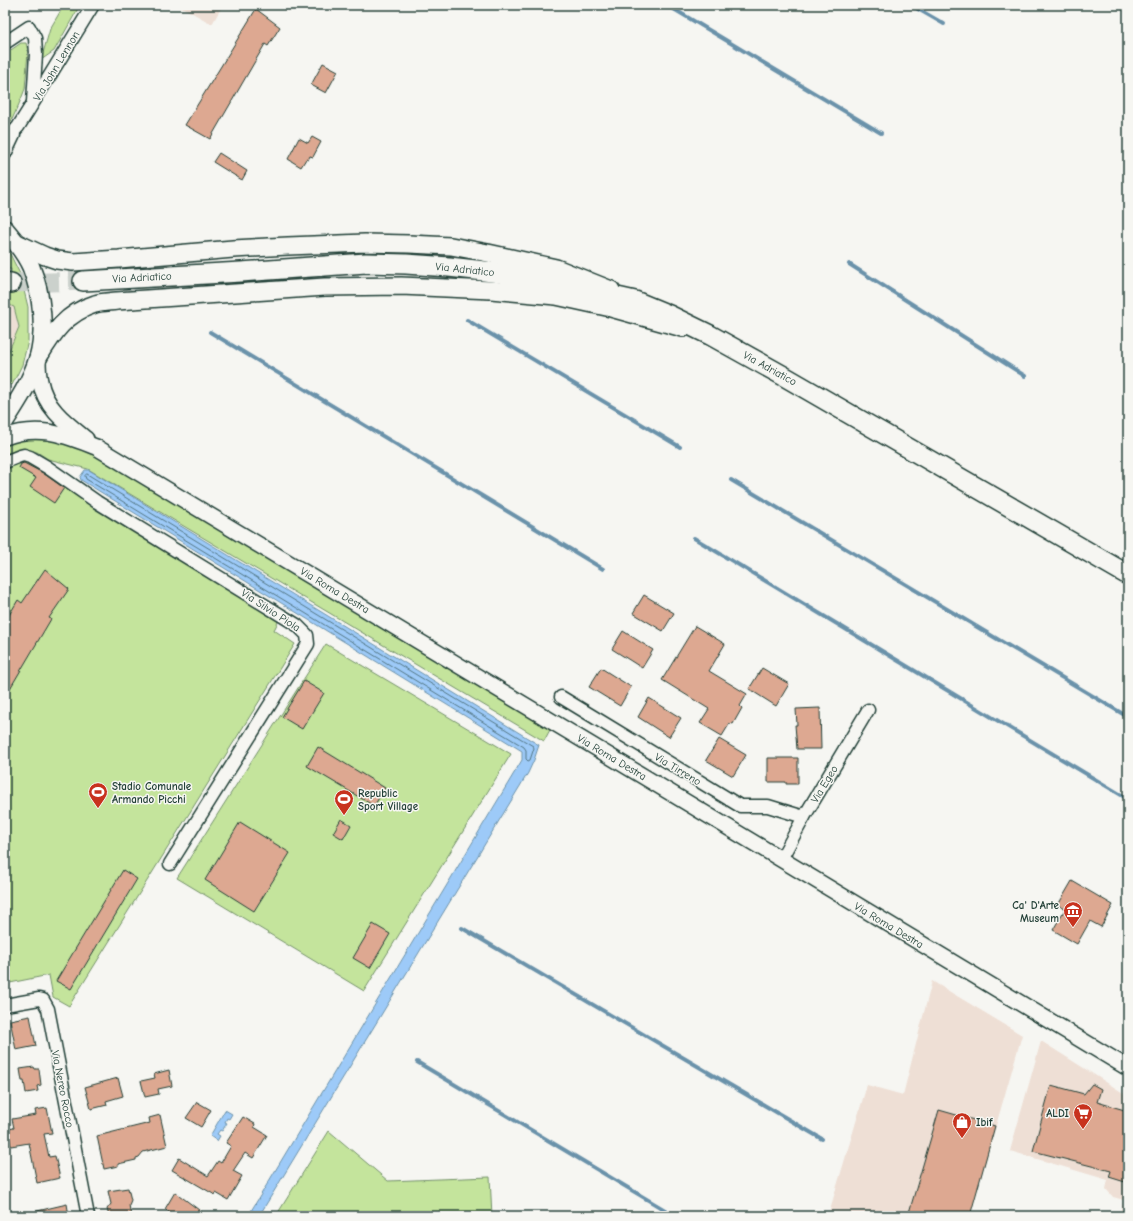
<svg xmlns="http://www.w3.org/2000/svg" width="1133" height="1221" font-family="'Comic Neue',sans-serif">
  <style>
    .built { fill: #eedfd5 }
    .green { fill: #c4e49c; stroke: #729068 }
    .water { fill: #9dcaf8; stroke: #6b92aa }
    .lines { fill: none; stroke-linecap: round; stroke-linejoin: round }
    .shore { stroke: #517582; stroke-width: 1 }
    .stream { stroke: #6b92aa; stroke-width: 4 }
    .building { fill: #dda891; stroke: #1f3d34 }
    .primary-tunnel { stroke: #cbd1cc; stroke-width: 19; stroke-dasharray: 19 10; stroke-linecap: butt }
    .minor-casing { stroke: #1f3d34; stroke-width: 15 }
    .tertiary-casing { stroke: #1f3d34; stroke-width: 18 }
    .secondary-casing { stroke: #1f3d34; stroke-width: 20 }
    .primary-casing { stroke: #1f3d34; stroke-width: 22 }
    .minor { stroke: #f6f6f2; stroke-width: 12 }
    .tertiary { stroke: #f6f6f2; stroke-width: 15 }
    .secondary { stroke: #f6f6f2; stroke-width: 17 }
    .primary { stroke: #f6f6f2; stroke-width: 19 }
    .labels { text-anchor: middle; stroke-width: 3; stroke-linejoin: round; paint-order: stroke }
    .street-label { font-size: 11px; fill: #1f3d34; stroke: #f6f6f2 }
    .poi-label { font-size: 11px; font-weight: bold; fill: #1f3d34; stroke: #f6f6f2; text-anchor: start }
  </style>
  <rect width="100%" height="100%" fill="#f6f6f2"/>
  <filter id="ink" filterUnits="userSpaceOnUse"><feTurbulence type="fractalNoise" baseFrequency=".025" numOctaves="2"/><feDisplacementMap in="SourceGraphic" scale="8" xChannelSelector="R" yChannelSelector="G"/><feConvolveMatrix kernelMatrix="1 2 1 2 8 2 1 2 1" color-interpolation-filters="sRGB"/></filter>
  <g filter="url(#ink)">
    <g class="built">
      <path d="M178,5H223L212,24Z"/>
      <path d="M5,303L14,307L19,328L5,360Z"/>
      <path d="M932,981L1022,1035L970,1216H828L867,1085L903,1095Z"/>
      <path d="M1041,1041L1128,1096V1216H1119L1124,1200L1113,1197L1106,1189L1108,1180L1010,1151Z"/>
    </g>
    <g class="green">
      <path d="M64,5H80L54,51L41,60L50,29Z"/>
      <path d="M21,43H26L28,51L25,89L19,104L10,124L5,114V54Z"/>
      <path d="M5,244L20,274L28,307V341L22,365L12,385L5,382V360L19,327L14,307L5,303V295L10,294L11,269H5Z"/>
      <path d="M27,437L54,439L83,449L130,474L552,726L544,741L88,469L48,459L37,452H22L5,459V446Z"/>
      <path d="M23,459L280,618L274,630L295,644L69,1006L53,997L49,975L5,984V471Z"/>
      <path d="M326,644L511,754L364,991L177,878Z"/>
      <path d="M329,1131L388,1181L490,1177L492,1216H276Z"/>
    </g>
    <g class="water">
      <path d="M85,470H89L539,745L534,760L528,773L259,1216H248L522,760V751L81,480L80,477Z"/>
      <path d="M225,1110L232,1114L229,1119L227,1118L225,1122L227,1123L222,1131L220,1130L217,1134L220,1136L217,1141L210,1136Z"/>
    </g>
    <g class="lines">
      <path class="shore" d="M87,474L533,746L534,748L530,760L528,761L526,759V750L524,747L86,479L85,476Z"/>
      <g class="stream">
        <path d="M667,5L881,133"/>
        <path d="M911,5L944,24"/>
        <path d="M849,264L1025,376"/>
        <path d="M467,320L680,447"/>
        <path d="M210,332L603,569"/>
        <path d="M731,480L1128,717"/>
        <path d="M694,538L1128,799"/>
        <path d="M462,928L822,1139"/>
        <path d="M417,1062L675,1216"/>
      </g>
    </g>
    <g class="building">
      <path d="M256,9L280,27L268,46L265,44L210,139L185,125Z"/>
      <path d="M323,63L338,71L326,93L311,85Z"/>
      <path d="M312,137L321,142L313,157L310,156L308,160L306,159L301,167L288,159L299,138L308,143Z"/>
      <path d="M219,153L247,171L242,180L213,162Z"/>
      <path d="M24,463L43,473L64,488L54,503L30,487L36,478L19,468L21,464Z"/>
      <path d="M45,569L69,589L49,618L51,619L5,697V622L18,600L22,603Z"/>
      <path d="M644,595L674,613L663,631L633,613Z"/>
      <path d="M695,626L725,644L709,671L747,694L740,706L742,708L733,724L730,723L722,736L700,723L709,709L662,680Z"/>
      <path d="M623,631L653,650L642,668L612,649Z"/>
      <path d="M601,668L631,687L620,706L589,687Z"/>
      <path d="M762,668L789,684L776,706L749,689Z"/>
      <path d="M304,681L324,693L302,729L282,717Z"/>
      <path d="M649,698L681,718L669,737L638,717Z"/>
      <path d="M820,708L821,749H797L795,725H797L796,709Z"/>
      <path d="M719,739L746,755L733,776L706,760Z"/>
      <path d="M318,747L385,788L374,806L307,766Z"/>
      <path d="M768,758H798V784H786V782H768Z"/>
      <path d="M341,819L351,825L343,839L333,833Z"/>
      <path d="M240,822L290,853L254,911L205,880Z"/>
      <path d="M123,870L137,879L71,989L56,981Z"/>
      <path d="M1072,881L1113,905L1101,927L1090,921L1077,944L1053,930L1065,909L1058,905Z"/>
      <path d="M373,924L390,934L370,968L353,958Z"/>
      <path d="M30,1016L36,1046L16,1050L10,1020Z"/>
      <path d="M34,1067L35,1069H39L41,1085L37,1086L38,1091L26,1093L24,1081H22L20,1069Z"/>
      <path d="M169,1070L172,1086L158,1089L159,1094L145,1097L141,1081L155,1078L154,1074Z"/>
      <path d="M118,1078L123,1096L106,1101L107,1105L91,1109L85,1087Z"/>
      <path d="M1092,1084L1101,1089L1097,1102L1128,1111V1149L1124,1162L1128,1163V1171L1125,1182L1109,1177L1111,1171L1033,1151L1051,1085L1084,1094Z"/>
      <path d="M197,1102L211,1110L201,1127L186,1118Z"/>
      <path d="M47,1108L52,1133L44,1134L49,1157L55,1156L60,1178L37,1183L29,1143L11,1146L8,1129L14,1128L12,1119L36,1115L35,1110Z"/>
      <path d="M939,1110L995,1126L970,1216H908Z"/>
      <path d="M160,1115L167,1146L143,1152L139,1157L136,1158V1160L118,1164V1166L104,1169L97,1136L150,1123L149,1118Z"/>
      <path d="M243,1117L255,1124L254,1127L267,1135L253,1158L245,1153L233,1171L242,1176L228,1200L216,1193L215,1195L172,1170L179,1158L208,1176L218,1161L221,1163L231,1146L226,1143Z"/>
      <path d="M128,1188L131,1200L129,1205L131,1216H109L107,1209L111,1204L108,1191Z"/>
      <path d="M175,1192L207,1216H174L165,1209Z"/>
      <path d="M67,1204L69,1216H34L33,1212Z"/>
    </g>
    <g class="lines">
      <path class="primary-tunnel" d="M11,283L83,281"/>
      <g class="minor-casing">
        <g id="minor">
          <path d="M5,43L29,27L35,38L36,54L33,102"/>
          <path d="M5,141L18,127L33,103L93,5"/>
          <path d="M5,154L14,135"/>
          <path d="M5,462L20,456L24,455L30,457L47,467L97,502L297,625L307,635L308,644L170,864"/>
          <path d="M561,697L740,806H768L804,817"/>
          <path d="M781,859L804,817L868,710"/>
          <path d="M5,1005L39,999L43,1000L48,1009L88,1216"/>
        </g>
      </g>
      <g class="tertiary-casing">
        <g id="tertiary">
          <path d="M38,359C38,366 38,374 40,381C45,408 66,423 86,439"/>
          <path d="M5,437C39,424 64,435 96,447L1128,1068"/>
        </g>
      </g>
      <g class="secondary-casing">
        <g id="secondary">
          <path d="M5,229C15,241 25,253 31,267C42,295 46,329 38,358C31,381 18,401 5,421"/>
          <path d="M17,243L45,256L57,260L73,262L119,259L233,249L288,246L365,243L409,244L451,246L488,253L556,268L611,290"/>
          <path d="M38,358C53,333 66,313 95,304C102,302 110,302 117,301L325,287L401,286L491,290L556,296L611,308L683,328"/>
        </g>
      </g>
      <g class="primary-casing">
        <g id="primary">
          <path d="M83,281L241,272L366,263L406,264L449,267L493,272L537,279L635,301L669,315L710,335L782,375L1128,575"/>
          <path d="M5,282L11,283"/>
        </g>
      </g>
      <use href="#minor" class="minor"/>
      <use href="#tertiary" class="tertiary"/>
      <use href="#secondary" class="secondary"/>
      <use href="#primary" class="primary"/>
    </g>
  </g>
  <defs>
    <g id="stadium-pin" transform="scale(1)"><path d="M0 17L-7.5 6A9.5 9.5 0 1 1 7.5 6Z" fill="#c8321e" stroke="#f6f6f2"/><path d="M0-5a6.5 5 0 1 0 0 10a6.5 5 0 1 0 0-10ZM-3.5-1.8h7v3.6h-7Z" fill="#fff"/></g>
    <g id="museum-pin" transform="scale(1)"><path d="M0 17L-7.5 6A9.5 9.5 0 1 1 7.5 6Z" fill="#c8321e" stroke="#f6f6f2"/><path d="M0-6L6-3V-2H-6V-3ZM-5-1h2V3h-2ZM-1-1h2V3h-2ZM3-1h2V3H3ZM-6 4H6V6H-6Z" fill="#fff"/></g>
    <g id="supermarket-pin" transform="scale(1)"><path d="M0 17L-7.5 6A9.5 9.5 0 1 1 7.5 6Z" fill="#c8321e" stroke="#f6f6f2"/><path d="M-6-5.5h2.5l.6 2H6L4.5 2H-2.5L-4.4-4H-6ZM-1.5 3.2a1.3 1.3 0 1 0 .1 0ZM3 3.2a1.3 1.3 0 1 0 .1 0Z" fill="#fff"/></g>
    <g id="shop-pin" transform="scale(1)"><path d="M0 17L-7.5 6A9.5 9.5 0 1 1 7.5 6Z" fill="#c8321e" stroke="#f6f6f2"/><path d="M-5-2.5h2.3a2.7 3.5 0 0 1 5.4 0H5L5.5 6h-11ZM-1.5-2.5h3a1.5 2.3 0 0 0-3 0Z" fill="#fff"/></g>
  </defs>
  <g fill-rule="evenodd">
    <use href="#stadium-pin" x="98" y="792"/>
    <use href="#stadium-pin" x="344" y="799"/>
    <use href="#museum-pin" x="1073" y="911"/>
    <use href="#supermarket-pin" x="1083" y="1113"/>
    <use href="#shop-pin" x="962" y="1122"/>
  </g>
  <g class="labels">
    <g class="street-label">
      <text transform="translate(56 66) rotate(-59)" y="4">Via John Lennon</text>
      <text transform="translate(465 269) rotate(6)" y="4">Via Adriatico</text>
      <text transform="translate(142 277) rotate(-3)" y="4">Via Adriatico</text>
      <text transform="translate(770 368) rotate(29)" y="4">Via Adriatico</text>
      <text transform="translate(335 590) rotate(31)" y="4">Via Roma Destra</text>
      <text transform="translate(271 610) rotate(33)" y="4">Via Silvio Piola</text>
      <text transform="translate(612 757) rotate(31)" y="4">Via Roma Destra</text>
      <text transform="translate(678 769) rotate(31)" y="4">Via Tirreno</text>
      <text transform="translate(824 784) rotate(-59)" y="4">Via Egeo</text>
      <text transform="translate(889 925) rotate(31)" y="4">Via Roma Destra</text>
      <text transform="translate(63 1089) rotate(79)" y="4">Via Nereo Rocco</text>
    </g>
    <g class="poi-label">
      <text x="112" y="790">Stadio Comunale<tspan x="112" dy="13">Armando Picchi</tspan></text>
      <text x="358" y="797">Republic<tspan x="358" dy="13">Sport Village</tspan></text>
      <text x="1059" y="909" text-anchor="end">Ca' D'Arte<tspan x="1059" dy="13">Museum</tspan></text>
      <text x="1069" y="1117" text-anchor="end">ALDI</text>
      <text x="976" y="1126">Ibif</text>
    </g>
  </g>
  <rect width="1133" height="1221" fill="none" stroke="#f6f6f2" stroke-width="20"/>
  <rect x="10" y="10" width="1113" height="1201" fill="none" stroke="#1f3d34" stroke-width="1.5" filter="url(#ink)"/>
</svg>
